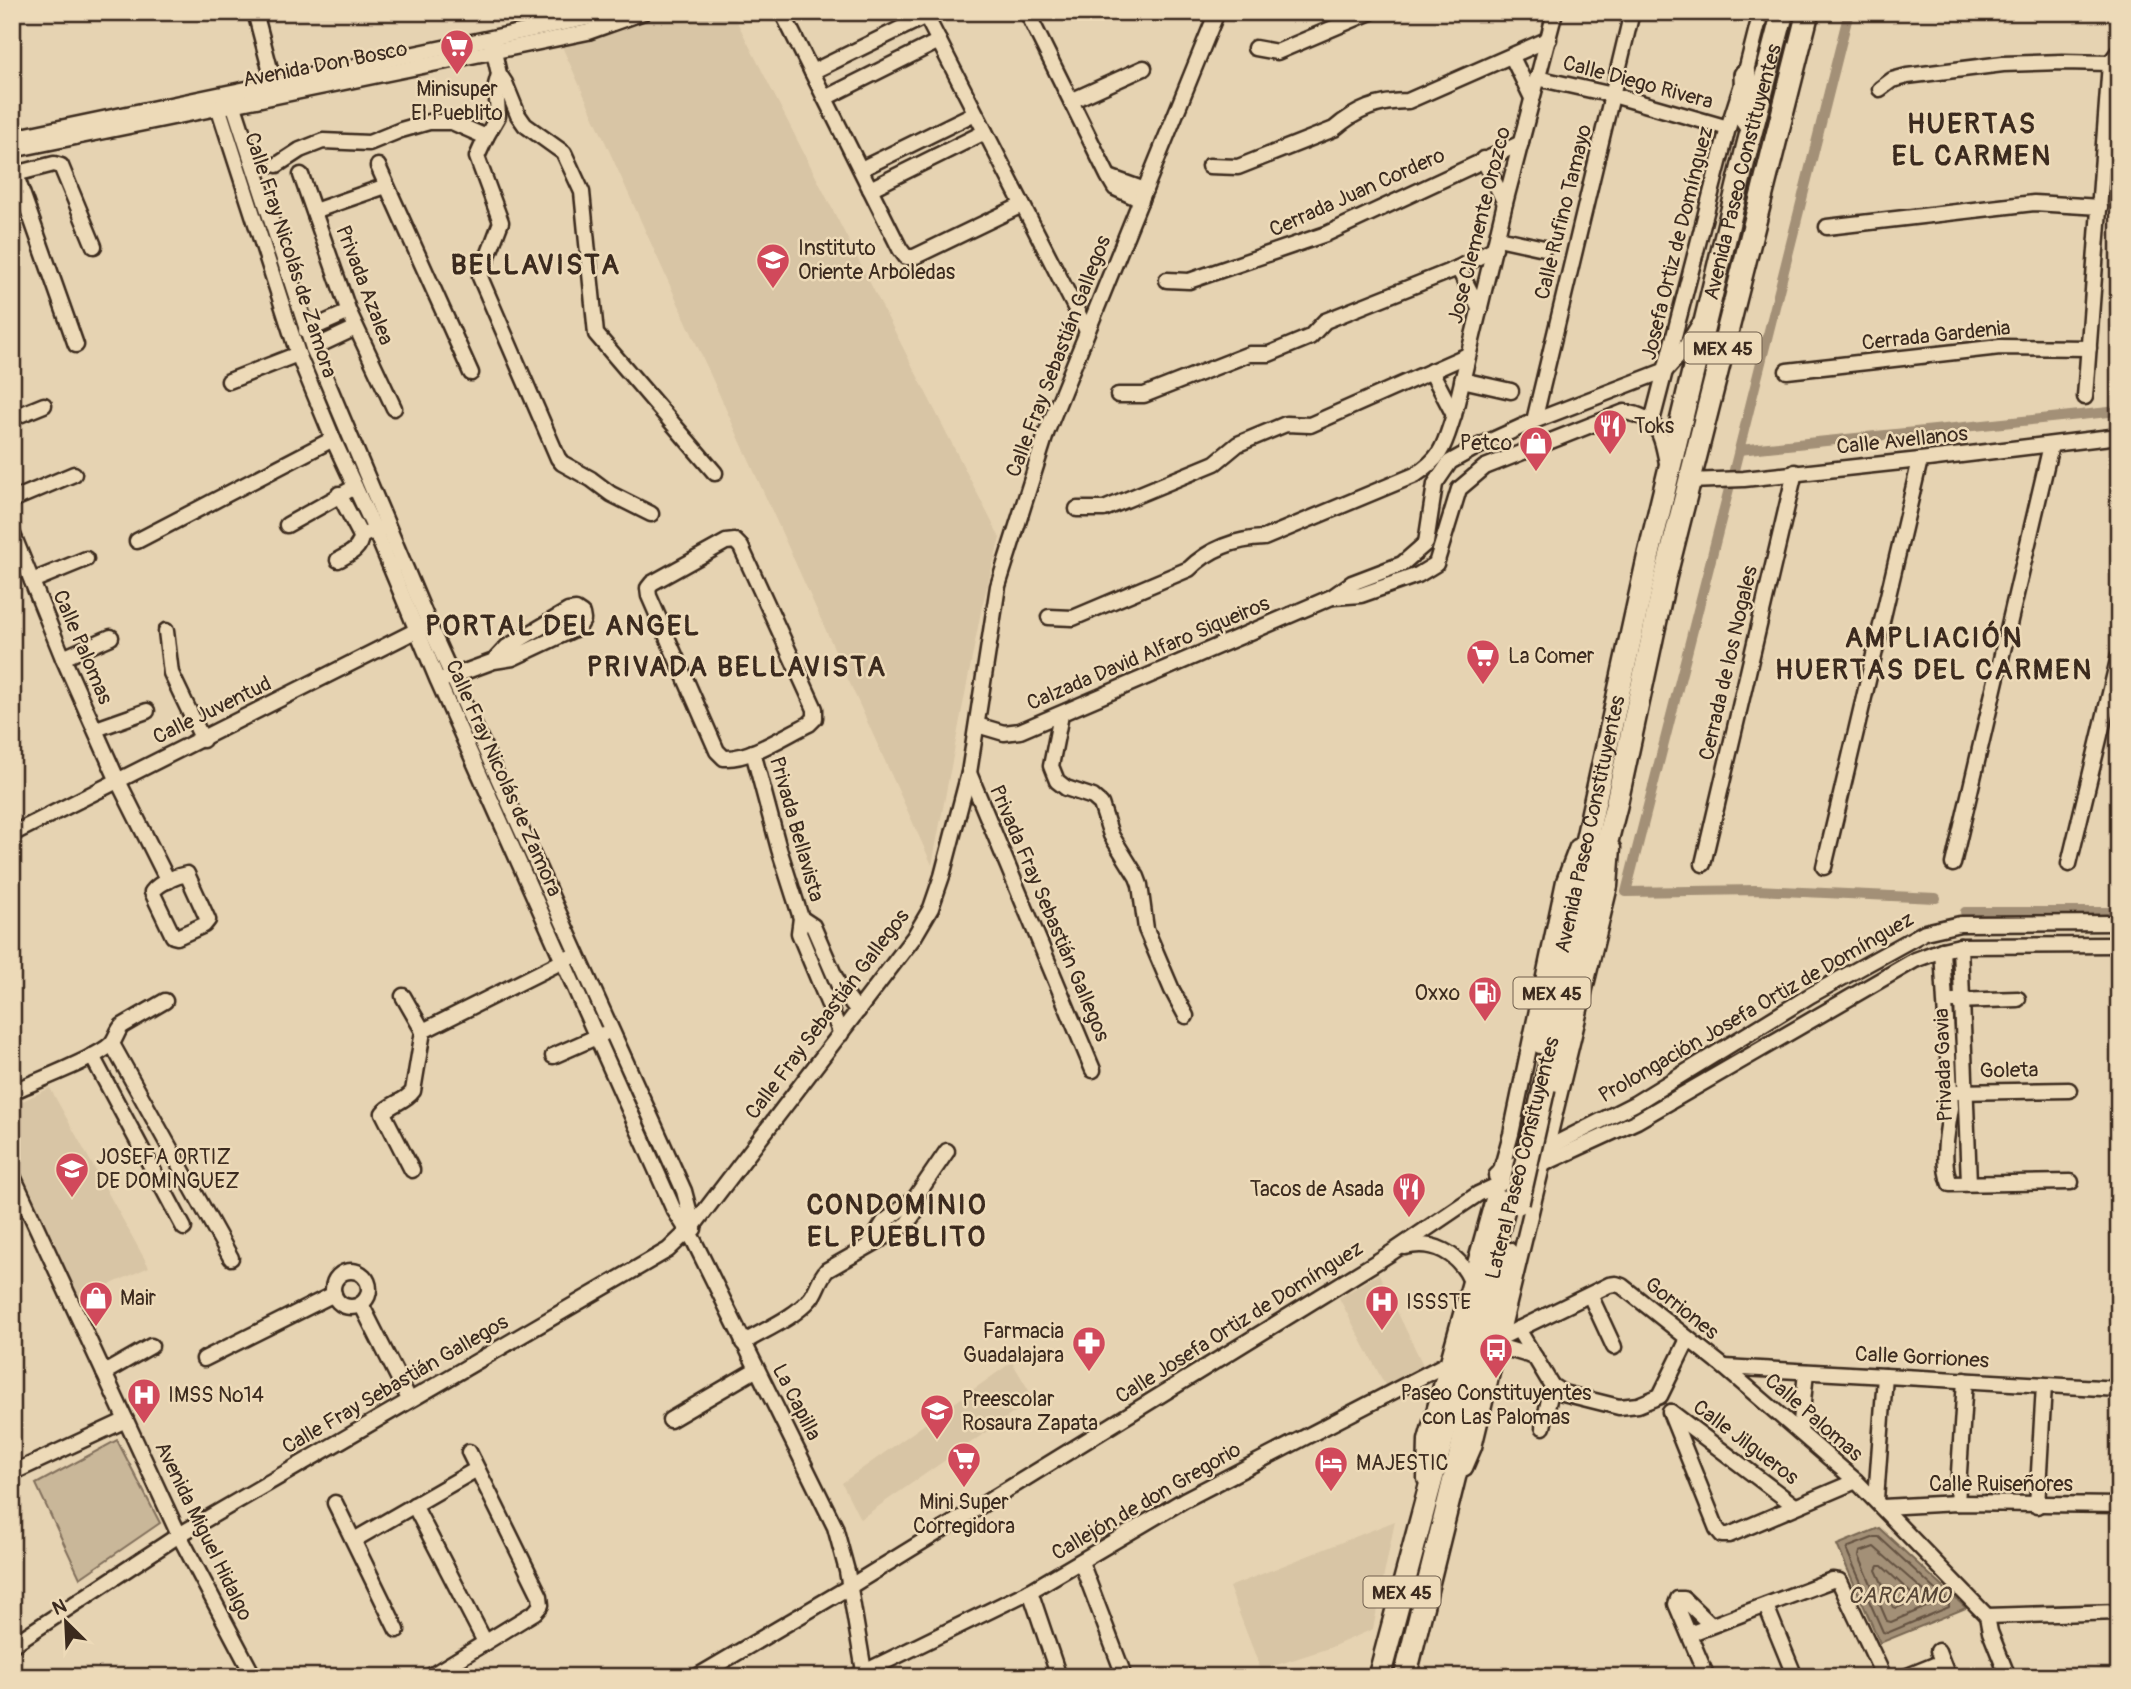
<svg xmlns="http://www.w3.org/2000/svg" width="2131" height="1689" font-family="Pangolin,sans-serif">
  <style>
    .built { fill: #d8c5a5 }
    .green { fill: #c9b799; stroke: #82705c; stroke-width: 2 }
    .water { fill: #a39077; stroke: #796753; stroke-width: 2 }
    .lines { fill: none; stroke-linecap: round; stroke-linejoin: round }
    .shore { stroke: #655342; stroke-width: 2 }
    .canal { stroke: #a39077; stroke-width: 10 }
    .minor-casing { stroke: #3b2a1e; stroke-width: 19 }
    .highway-casing { stroke: #3b2a1e; stroke-width: 26 }
    .minor { stroke: #eddab8; stroke-width: 14 }
    .highway { stroke: #eddab8; stroke-width: 21 }
    .highway-bridge-casing { stroke: #3b2a1e; stroke-width: 26; stroke-linecap: butt }
    .highway-bridge { stroke: #eddab8; stroke-width: 21 }
    .labels { text-anchor: middle; stroke-width: 5; stroke-linejoin: round; paint-order: stroke }
    .shield { fill: #eddab8; stroke: #705f4c; stroke-width: 2 }
    .shield-label { font-size: 19px; font-weight: bold; fill: #3b2a1e }
    .street-label { font-size: 21px; fill: #3b2a1e; stroke: #eddab8 }
    .poi-label { font-size: 21px; fill: #3b2a1e; stroke: #eddab8; text-anchor: start }
    .water-label { font-size: 23px; font-style: italic; fill: #554434; stroke: #eddab8 }
    .district-label { font-size: 28px; font-weight: bold; letter-spacing: 2px; fill: #3b2a1e; stroke: #eddab8 }
  </style>
  <rect width="100%" height="100%" fill="#e6d3b2"/>
  <filter id="ink" filterUnits="userSpaceOnUse"><feTurbulence type="fractalNoise" baseFrequency=".0143" numOctaves="2"/><feDisplacementMap in="SourceGraphic" scale="14" xChannelSelector="R" yChannelSelector="G"/><feConvolveMatrix kernelMatrix="1 2 1 2 8 2 1 2 1" color-interpolation-filters="sRGB"/></filter>
  <g filter="url(#ink)">
    <g class="built">
      <path d="M647,12H732L1000,538L982,606L932,865L560,42Z"/>
      <path d="M50,1088L149,1267L78,1299L12,1150V1106Z"/>
      <path d="M1379,1274L1423,1365L1385,1385L1339,1298Z"/>
      <path d="M1012,1362L1034,1399L860,1519L842,1483Z"/>
      <path d="M1395,1521L1373,1629L1329,1648L1261,1670L1229,1587Z"/>
    </g>
    <path class="green" d="M117,1440L160,1523L80,1578L36,1484Z"/>
    <path class="water" d="M1879,1528L1966,1608L1880,1643L1837,1545Z"/>
    <g class="lines">
      <g class="shore">
        <path d="M1875,1537H1879L1949,1602V1607L1887,1633L1883,1632L1847,1551L1849,1547Z"/>
        <path d="M1874,1547L1933,1599V1604L1891,1622L1887,1621L1859,1556L1860,1552Z"/>
        <path d="M1878,1566H1882L1914,1596V1601L1896,1608L1893,1607L1876,1570Z"/>
      </g>
      <g class="canal">
        <path d="M1849,12L1739,450L2119,411"/>
        <path d="M1733,474L1739,450"/>
        <path d="M1730,485L1626,892L1757,890L1936,898"/>
        <path d="M1965,912H2119"/>
      </g>
      <g class="minor-casing">
        <g id="minor">
          <path d="M255,12L274,84"/>
          <path d="M782,12L900,249L906,257H914L1022,205"/>
          <path d="M924,12L1087,331"/>
          <path d="M1027,12L1108,176L1115,188L1141,200"/>
          <path d="M492,43L499,74L505,83L518,115L525,125L564,153L582,192L596,334L715,473"/>
          <path d="M1255,48L1277,52L1371,12"/>
          <path d="M1512,57L1532,98"/>
          <path d="M812,72L926,16"/>
          <path d="M1537,78L1613,95L1728,128"/>
          <path d="M1880,89L1892,80L1907,76L2003,64L2062,62L2110,63"/>
          <path d="M230,94L313,348L435,638L684,1191L694,1229"/>
          <path d="M215,97L298,354L333,439L375,530L438,681L673,1208L694,1241L835,1527L847,1571L865,1677"/>
          <path d="M825,98L939,41"/>
          <path d="M1071,101L1144,68"/>
          <path d="M486,137L477,157L501,222L480,277L558,458L562,463L591,479L611,494L651,514"/>
          <path d="M12,138L616,12"/>
          <path d="M12,150L588,32L644,12"/>
          <path d="M1483,159L1505,203"/>
          <path d="M277,165L300,150L323,141L369,143L401,130L429,122H452L486,137L498,116L496,85L499,74"/>
          <path d="M378,166L471,373"/>
          <path d="M1209,166L1238,167L1334,129C1356,110 1378,101 1408,101L1549,39"/>
          <path d="M861,169L975,113"/>
          <path d="M301,175L349,312L394,408"/>
          <path d="M1109,177L1145,190"/>
          <path d="M870,189L985,132"/>
          <path d="M314,211L386,186"/>
          <path d="M1827,227L2034,203L2100,207"/>
          <path d="M1498,238L1544,248"/>
          <path d="M1458,268L1480,310"/>
          <path d="M1167,280L1189,281L1326,234L1521,143"/>
          <path d="M306,331L349,312"/>
          <path d="M76,345L18,181L19,173L54,164L61,166L94,246"/>
          <path d="M313,348L356,328"/>
          <path d="M1431,371L1454,415"/>
          <path d="M1787,371L2000,347L2089,348"/>
          <path d="M1462,380L1511,391"/>
          <path d="M229,381L298,354"/>
          <path d="M1118,395H1144L1249,354H1269L1310,337L1325,321L1458,268L1495,248"/>
          <path d="M2085,397L2110,63L2119,51"/>
          <path d="M12,418L44,405"/>
          <path d="M1534,421L1632,12"/>
          <path d="M1652,421L1728,128L1745,75L1761,12"/>
          <path d="M1689,481L1744,479L1920,460L2119,436"/>
          <path d="M339,494L361,536L381,528"/>
          <path d="M12,500L74,474"/>
          <path d="M1077,509H1104L1215,463L1238,444L1286,424L1310,425L1468,355"/>
          <path d="M287,525L355,487"/>
          <path d="M12,532L63,658L117,779L168,881"/>
          <path d="M137,541L333,439"/>
          <path d="M735,541L741,547L815,709V718L809,724C786,735 749,760 724,758L717,751L649,596L648,588L652,583L726,542Z"/>
          <path d="M338,560C349,554 360,550 361,536"/>
          <path d="M32,581L86,559"/>
          <path d="M1334,597L1361,595L1418,575L1436,564L1459,489L1485,467L1624,412C1658,417 1661,433 1667,463"/>
          <path d="M1049,617L1073,618L1189,569C1209,549 1236,539 1264,538L1415,475C1443,457 1444,445 1454,415L1505,203L1555,12"/>
          <path d="M166,631L171,673L203,740"/>
          <path d="M63,658L111,637"/>
          <path d="M445,679L494,661L513,658L579,627L583,620L582,614L576,610L568,611L507,647L494,661"/>
          <path d="M1061,715L1051,766L1057,781L1066,788L1093,797L1101,804L1111,835L1137,877L1140,885L1146,929L1172,990L1186,1016"/>
          <path d="M977,725L1004,733L1020,731L1332,597L1352,583L1402,564L1426,543L1435,484L1450,462L1475,448L1534,421L1666,370L1683,351L1699,325"/>
          <path d="M96,729L147,711"/>
          <path d="M753,752L779,849L801,918L799,933L841,1034"/>
          <path d="M969,773L1093,1070"/>
          <path d="M12,834L425,626"/>
          <path d="M1703,864L1795,472"/>
          <path d="M1953,864L2051,445"/>
          <path d="M2069,864L2119,656"/>
          <path d="M1824,867L1920,460"/>
          <path d="M187,874L208,920L204,925L177,937L173,936L152,892C159,883 175,876 187,874Z"/>
          <path d="M801,918L813,926L839,986L858,1011"/>
          <path d="M1960,946L1969,1183"/>
          <path d="M1942,950L1951,1108C1947,1131 1941,1162 1950,1184L2071,1182"/>
          <path d="M403,996L423,1031"/>
          <path d="M1953,1001L2018,999"/>
          <path d="M112,1044L231,1258"/>
          <path d="M92,1056L184,1228"/>
          <path d="M553,1056L603,1034"/>
          <path d="M12,1092C33,1082 98,1058 111,1044C116,1039 117,1031 122,1026L165,1001"/>
          <path d="M1955,1092L2069,1090"/>
          <path d="M412,1170L383,1113C391,1103 405,1102 413,1091L423,1031L571,957"/>
          <path d="M12,1174L179,1535L254,1677"/>
          <path d="M1496,1176L1500,1172L1634,1104L1811,995L1925,932L1960,924L2119,923"/>
          <path d="M870,1244L884,1222L915,1198L947,1151"/>
          <path d="M1405,1247C1433,1240 1458,1253 1470,1279"/>
          <circle cx="351" cy="1289" r="18"/>
          <path d="M1590,1295L1614,1347"/>
          <path d="M361,1304L409,1399"/>
          <path d="M1518,1329L1552,1386L1563,1393L1619,1407L1638,1405L1660,1396L1688,1339"/>
          <path d="M1500,1338L1609,1285L1616,1284L1622,1286L1724,1367L1856,1481L1987,1616L1990,1632L2008,1677"/>
          <path d="M743,1343C764,1330 794,1318 810,1299C817,1291 818,1280 827,1270L906,1225L916,1211L915,1198"/>
          <path d="M1498,1346L1535,1357"/>
          <path d="M204,1359L334,1294"/>
          <path d="M1724,1367L2119,1389"/>
          <path d="M104,1373L151,1346"/>
          <path d="M1670,1412L1717,1529L1722,1535H1729L1856,1481"/>
          <path d="M1671,1412L1795,1506"/>
          <path d="M670,1420L757,1369"/>
          <path d="M1543,1427L1552,1386"/>
          <path d="M1800,1432L1806,1372"/>
          <path d="M1465,1468L1474,1447L1610,886L1613,848"/>
          <path d="M12,1473L126,1420"/>
          <path d="M1425,1479L1426,1440L1511,1134L1564,881L1577,847"/>
          <path d="M1876,1499L1885,1376"/>
          <path d="M335,1503L397,1630"/>
          <path d="M1957,1503L1965,1380"/>
          <path d="M414,1505L485,1642"/>
          <path d="M2037,1506L2044,1385"/>
          <path d="M1883,1507L1957,1503L2119,1505"/>
          <path d="M354,1540L477,1469"/>
          <path d="M1081,1562L1122,1670"/>
          <path d="M1030,1591L1059,1677"/>
          <path d="M1766,1606L1795,1677"/>
          <path d="M1987,1616L2119,1612"/>
          <path d="M1689,1634L1832,1580L1839,1581L1884,1677"/>
          <path d="M12,1645L179,1535L668,1250L694,1225L914,937L931,908L942,876L969,773L998,586L1047,431L1217,12"/>
          <path d="M1938,1651L1948,1677"/>
          <path d="M429,1677L535,1612L541,1605L540,1596L469,1452"/>
          <path d="M696,1677L849,1587L1391,1253L1478,1194L1637,1121L1915,960L1942,950L1960,946L2119,945"/>
          <path d="M854,1677L1030,1591L1184,1500L1448,1363"/>
          <path d="M1707,1677L1676,1604L1678,1599H1684L1711,1625"/>
          <path d="M1905,1677L1942,1662"/>
        </g>
      </g>
      <g class="highway-casing">
        <g id="highway">
          <path d="M1745,75L1747,122"/>
          <path id="s1" d="M1542,1043L1649,554L1747,148L1783,12"/>
          <path d="M1544,1088L1616,806L1665,578L1808,12"/>
          <path d="M1379,1677L1506,1201"/>
          <path d="M1405,1677L1459,1459L1507,1253"/>
        </g>
      </g>
      <use href="#minor" class="minor"/>
      <use href="#highway" class="highway"/>
      <g class="highway-bridge-casing">
        <path id="highway-bridge" d="M1518,1203L1544,1088"/>
      </g>
      <use href="#highway-bridge" class="highway-bridge"/>
    </g>
  </g>
  <defs>
    <g id="supermarket-pin" transform="scale(1.75)"><path d="M0 17L-7.5 6A9.5 9.5 0 1 1 7.5 6Z" fill="#d1495b" stroke="#eddab8"/><path d="M-6-5.5h2.5l.6 2H6L4.5 2H-2.5L-4.4-4H-6ZM-1.5 3.2a1.3 1.3 0 1 0 .1 0ZM3 3.2a1.3 1.3 0 1 0 .1 0Z" fill="#fff"/></g>
    <g id="school-pin" transform="scale(1.75)"><path d="M0 17L-7.5 6A9.5 9.5 0 1 1 7.5 6Z" fill="#d1495b" stroke="#eddab8"/><path d="M0-5L7-2L0 1L-7-2ZM-4 1L0 2.5L4 1V4Q0 6-4 4Z" fill="#fff"/></g>
    <g id="restaurant-pin" transform="scale(1.75)"><path d="M0 17L-7.5 6A9.5 9.5 0 1 1 7.5 6Z" fill="#d1495b" stroke="#eddab8"/><path d="M-5-6h1v4h1v-4h1v4h1v-4h1v5L-1.5 .5V6h-2V.5L-5-1ZM5-6V6H3V1.5H1.5Q1.5-4 5-6Z" fill="#fff"/></g>
    <g id="shop-pin" transform="scale(1.75)"><path d="M0 17L-7.5 6A9.5 9.5 0 1 1 7.5 6Z" fill="#d1495b" stroke="#eddab8"/><path d="M-5-2.5h2.3a2.7 3.5 0 0 1 5.4 0H5L5.5 6h-11ZM-1.5-2.5h3a1.5 2.3 0 0 0-3 0Z" fill="#fff"/></g>
    <g id="fuel-pin" transform="scale(1.75)"><path d="M0 17L-7.5 6A9.5 9.5 0 1 1 7.5 6Z" fill="#d1495b" stroke="#eddab8"/><path d="M-5.5-6h7V0h2V4h1.3V-2.5L3-4.5l.8-.8L6-3V5H2.5V1h-1V6h-7ZM-4.2-4.7v3.2H.2V-4.7Z" fill="#fff"/></g>
    <g id="hospital-pin" transform="scale(1.75)"><path d="M0 17L-7.5 6A9.5 9.5 0 1 1 7.5 6Z" fill="#d1495b" stroke="#eddab8"/><path d="M-5-5h3v3.5h4V-5h3V5h-3V1.5h-4V5h-3Z" fill="#fff"/></g>
    <g id="pharmacy-pin" transform="scale(1.75)"><path d="M0 17L-7.5 6A9.5 9.5 0 1 1 7.5 6Z" fill="#d1495b" stroke="#eddab8"/><path d="M-2-6h4v4h4v4h-4v4h-4v-4h-4v-4h4Z" fill="#fff"/></g>
    <g id="bus-pin" transform="scale(1.75)"><path d="M0 17L-7.5 6A9.5 9.5 0 1 1 7.5 6Z" fill="#d1495b" stroke="#eddab8"/><path d="M-5-6H5V4H4V6H2V4H-2V6H-4V4H-5ZM-3.5-4V0h7V-4ZM-3.5 1.2v1.5H-2V1.2ZM2 1.2v1.5H3.5V1.2Z" fill="#fff"/></g>
    <g id="hotel-pin" transform="scale(1.75)"><path d="M0 17L-7.5 6A9.5 9.5 0 1 1 7.5 6Z" fill="#d1495b" stroke="#eddab8"/><path d="M-6-4.5h1.5V1H6V5H4.5V3h-9V5H-6ZM-4 0a1.8 1.8 0 1 1 3.6 0ZM.5 0V-2.5h3Q6-2.5 6 0Z" fill="#fff"/></g>
  </defs>
  <g fill-rule="evenodd">
    <use href="#supermarket-pin" x="457" y="46"/>
    <use href="#school-pin" x="773" y="260"/>
    <use href="#restaurant-pin" x="1610" y="426"/>
    <use href="#shop-pin" x="1536" y="443"/>
    <use href="#supermarket-pin" x="1483" y="656"/>
    <use href="#fuel-pin" x="1485" y="993"/>
    <use href="#school-pin" x="72" y="1169"/>
    <use href="#restaurant-pin" x="1409" y="1189"/>
    <use href="#shop-pin" x="96" y="1298"/>
    <use href="#hospital-pin" x="1382" y="1302"/>
    <use href="#pharmacy-pin" x="1089" y="1343"/>
    <use href="#bus-pin" x="1496" y="1350"/>
    <use href="#hospital-pin" x="144" y="1395"/>
    <use href="#school-pin" x="937" y="1411"/>
    <use href="#supermarket-pin" x="964" y="1459"/>
    <use href="#hotel-pin" x="1331" y="1463"/>
  </g>
  <g class="labels">
    <g class="shield">
      <rect x="1684.5" y="332.5" width="77" height="31" rx="5"/>
      <rect x="1513.5" y="977.5" width="77" height="31" rx="5"/>
      <rect x="1363.5" y="1576.5" width="77" height="31" rx="5"/>
    </g>
    <g class="shield-label">
      <text x="1723" y="355">MEX 45</text>
      <text x="1552" y="1000">MEX 45</text>
      <text x="1402" y="1599">MEX 45</text>
    </g>
    <g class="street-label">
      <text transform="translate(325 64) rotate(-11)" y="7">Avenida Don Bosco</text>
      <text transform="translate(1638 82) rotate(15)" y="7">Calle Diego Rivera</text>
      <text dy="7" stroke="none"><textPath href="#s1" startOffset="894">Avenida Paseo Constituyentes</textPath></text>
      <text transform="translate(1357 192) rotate(-24)" y="7">Cerrada Juan Cordero</text>
      <text transform="translate(1563 212) rotate(-76)" y="7">Calle Rufino Tamayo</text>
      <text transform="translate(1479 225) rotate(-76)" y="7">Jose Clemente Orozco</text>
      <text transform="translate(1677 243) rotate(-76)" y="7">Josefa Ortiz de Domínguez</text>
      <text transform="translate(291 255) rotate(72)" y="7">Calle Fray Nicolás de Zamora</text>
      <text transform="translate(365 285) rotate(69)" y="7">Privada Azalea</text>
      <text transform="translate(1936 335) rotate(-6)" y="7">Cerrada Gardenia</text>
      <text transform="translate(1058 356) rotate(-69)" y="7">Calle Fray Sebastián Gallegos</text>
      <text transform="translate(1902 440) rotate(-6)" y="7">Calle Avellanos</text>
      <text transform="translate(83 647) rotate(67)" y="7">Calle Palomas</text>
      <text transform="translate(1148 653) rotate(-23)" y="7">Calzada David Alfaro Siqueiros</text>
      <text transform="translate(1728 663) rotate(-77)" y="7">Cerrada de los Nogales</text>
      <text transform="translate(212 710) rotate(-26)" y="7">Calle Juventud</text>
      <text transform="translate(504 778) rotate(66)" y="7">Calle Fray Nicolás de Zamora</text>
      <text dy="7" stroke="none"><textPath href="#s1" startOffset="224">Avenida Paseo Constituyentes</textPath></text>
      <text transform="translate(797 829) rotate(74)" y="7">Privada Bellavista</text>
      <text transform="translate(1050 913) rotate(67)" y="7">Privada Fray Sebastián Gallegos</text>
      <text transform="translate(1756 1007) rotate(-30)" y="7">Prolongación Josefa Ortiz de Domínguez</text>
      <text transform="translate(827 1014) rotate(-53)" y="7">Calle Fray Sebastián Gallegos</text>
      <text transform="translate(1943 1065) rotate(-92)" y="7">Privada Gavia</text>
      <text transform="translate(2009 1070) rotate(-1)" y="7">Goleta</text>
      <text transform="translate(1522 1158) rotate(-76)" y="7">Lateral Paseo Consituyentes</text>
      <text transform="translate(1682 1308) rotate(38)" y="7">Gorriones</text>
      <text transform="translate(1239 1322) rotate(-32)" y="7">Calle Josefa Ortiz de Domínguez</text>
      <text transform="translate(1922 1357) rotate(3)" y="7">Calle Gorriones</text>
      <text transform="translate(395 1384) rotate(-30)" y="7">Calle Fray Sebastián Gallegos</text>
      <text transform="translate(797 1402) rotate(63)" y="7">La Capilla</text>
      <text transform="translate(1814 1417) rotate(41)" y="7">Calle Palomas</text>
      <text transform="translate(1746 1442) rotate(37)" y="7">Calle Jilgueros</text>
      <text x="2001" y="1491">Calle Ruiseñores</text>
      <text transform="translate(1146 1501) rotate(-30)" y="7">Callejón de don Gregorio</text>
      <text transform="translate(204 1531) rotate(64)" y="7">Avenida Miguel Hidalgo</text>
    </g>
    <g class="poi-label">
      <text x="457" y="96" text-anchor="middle">Minisuper<tspan x="457" dy="24">El Pueblito</tspan></text>
      <text x="798" y="255">Instituto<tspan x="798" dy="24">Oriente Arboledas</tspan></text>
      <text x="1634" y="433">Toks</text>
      <text x="1512" y="450" text-anchor="end">Petco</text>
      <text x="1508" y="663">La Comer</text>
      <text x="1460" y="1000" text-anchor="end">Oxxo</text>
      <text x="96" y="1164">JOSEFA ORTIZ<tspan x="96" dy="24">DE DOMINGUEZ</tspan></text>
      <text x="1384" y="1196" text-anchor="end">Tacos de Asada</text>
      <text x="120" y="1305">Mair</text>
      <text x="1406" y="1309">ISSSTE</text>
      <text x="1064" y="1338" text-anchor="end">Farmacia<tspan x="1064" dy="24">Guadalajara</tspan></text>
      <text x="1496" y="1400" text-anchor="middle">Paseo Constituyentes<tspan x="1496" dy="24">con Las Palomas</tspan></text>
      <text x="168" y="1402">IMSS No14</text>
      <text x="962" y="1406">Preescolar<tspan x="962" dy="24">Rosaura Zapata</tspan></text>
      <text x="1356" y="1470">MAJESTIC</text>
      <text x="964" y="1509" text-anchor="middle">Mini Super<tspan x="964" dy="24">Corregidora</tspan></text>
    </g>
    <g class="water-label">
      <text x="1899" y="1603">CARCAMO</text>
    </g>
    <g class="district-label">
      <text x="1972" y="133">HUERTAS<tspan x="1972" dy="32">EL CARMEN</tspan></text>
      <text x="536" y="274">BELLAVISTA</text>
      <text x="563" y="635">PORTAL DEL ANGEL</text>
      <text x="1934" y="647">AMPLIACIÓN<tspan x="1934" dy="32">HUERTAS DEL CARMEN</tspan></text>
      <text x="737" y="676">PRIVADA BELLAVISTA</text>
      <text x="897" y="1214">CONDOMINIO<tspan x="897" dy="32">EL PUEBLITO</tspan></text>
    </g>
  </g>
  <rect width="2131" height="1689" fill="none" stroke="#eddab8" stroke-width="42"/>
  <rect x="21" y="21" width="2089" height="1647" fill="none" stroke="#3b2a1e" stroke-width="2.5" filter="url(#ink)"/>
  <g transform="translate(66 1622) rotate(336)" stroke="#eddab8" stroke-width="5" paint-order="stroke">
  <path d="M0-5L12 26L0 18L-12 26Z" fill="#3b2a1e"/>
  <text y="-10" font-size="19" font-weight="bold" text-anchor="middle" fill="#3b2a1e">N</text>
  </g>
</svg>
